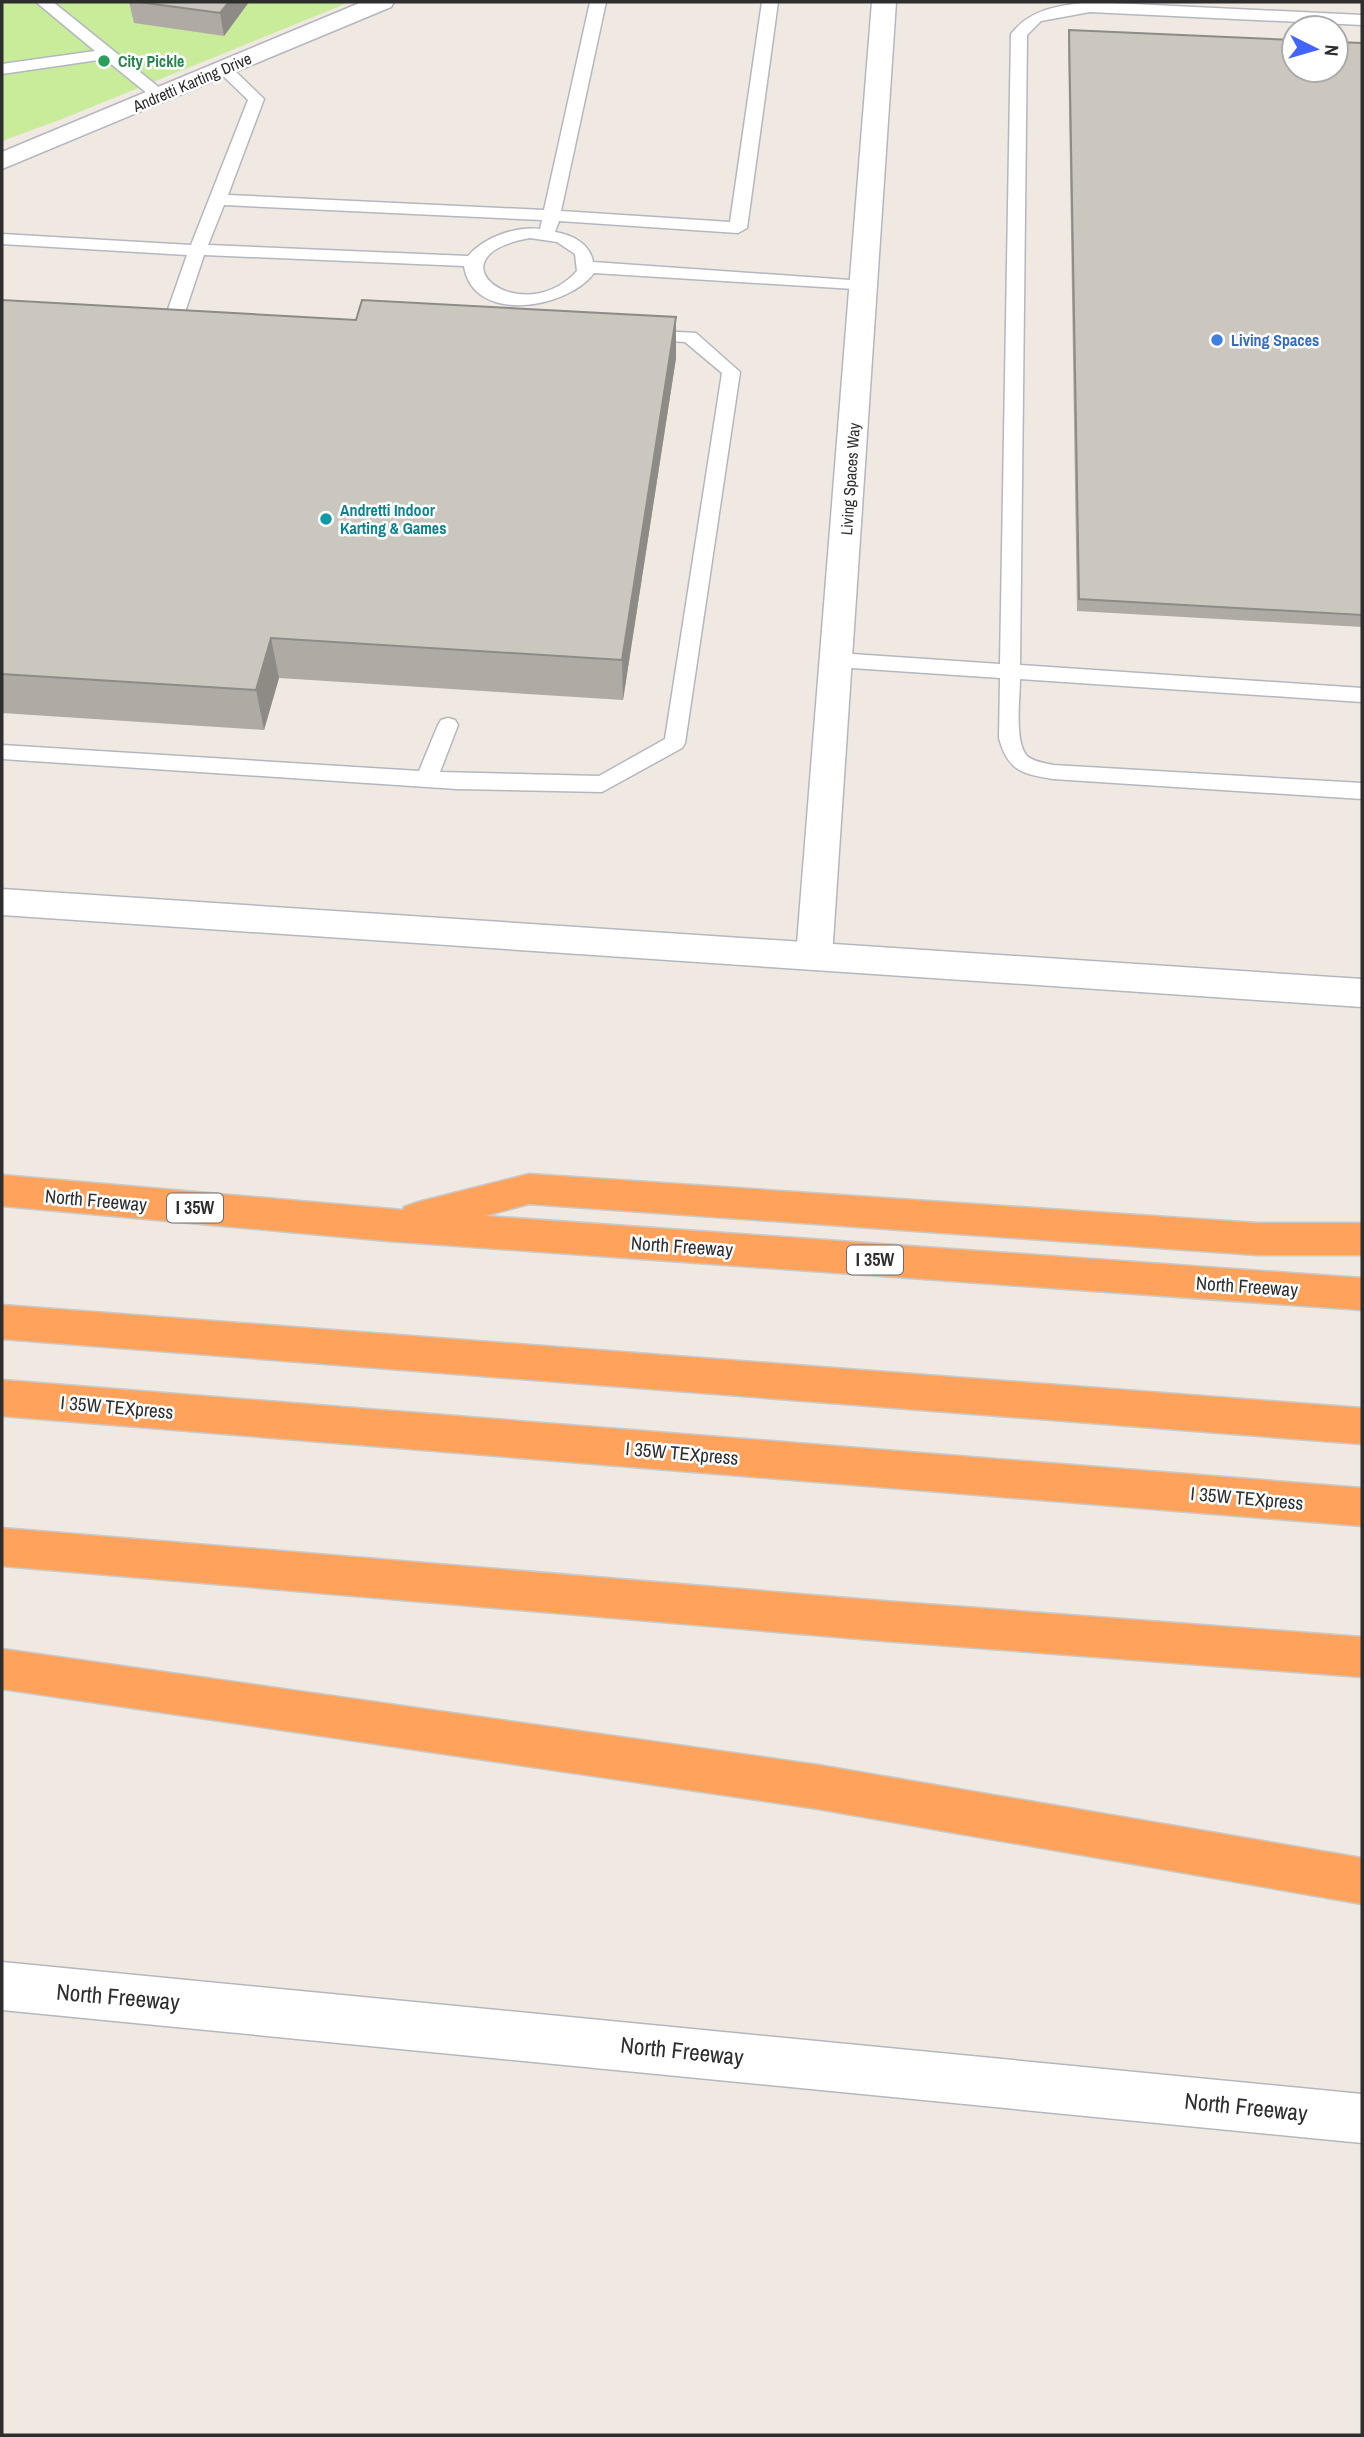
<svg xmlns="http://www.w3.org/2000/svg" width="1364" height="2437" font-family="'Archivo Narrow',sans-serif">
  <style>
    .pitch { fill: #c9ec9a }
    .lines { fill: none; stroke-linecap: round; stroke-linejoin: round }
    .service-casing { stroke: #b4b7c1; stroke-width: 3 }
    .tertiary-casing { stroke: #b4b7c1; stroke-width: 3 }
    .secondary-casing { stroke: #b4b7c1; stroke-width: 3 }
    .motorway-casing { stroke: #c9c9c9; stroke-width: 3 }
    .service { fill: #fff; fill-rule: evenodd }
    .tertiary { fill: #fff; fill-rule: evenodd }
    .secondary { fill: #fff; fill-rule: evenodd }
    .motorway { fill: #ffa35c; fill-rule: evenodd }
    .wall { fill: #afaba4 }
    .shaded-wall { fill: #8e8b86 }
    .building { fill: #cbc7bf; stroke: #8e8b86; stroke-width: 2 }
    .leisure-dot { fill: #2e9e5b; stroke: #fff; stroke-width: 2.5 }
    .shop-dot { fill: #3f7fe0; stroke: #fff; stroke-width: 2.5 }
    .culture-dot { fill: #0f9aa8; stroke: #fff; stroke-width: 2.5 }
    .labels { text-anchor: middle; stroke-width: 5; stroke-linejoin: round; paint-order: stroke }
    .far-leisure-label { font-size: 16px; font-weight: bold; fill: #27864d; stroke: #fff; text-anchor: start }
    .far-street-label { font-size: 16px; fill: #2e2e2e; stroke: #fff }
    .far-shop-label { font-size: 16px; font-weight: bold; fill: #366cbe; stroke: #fff; text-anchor: start }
    .far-culture-label { font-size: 16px; font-weight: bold; fill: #0d838f; stroke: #fff; text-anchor: start }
    .shield { fill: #fff; stroke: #6d6d6d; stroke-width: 2 }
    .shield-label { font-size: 18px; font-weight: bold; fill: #2e2e2e }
    .street-label { font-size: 19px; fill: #2e2e2e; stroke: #fff }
    .near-street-label { font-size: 23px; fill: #2e2e2e; stroke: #fff }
  </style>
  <rect width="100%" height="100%" fill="#efe9e1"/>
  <path class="pitch" d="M2,2H350L62,119L2,141Z"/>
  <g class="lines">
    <g class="service-casing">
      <g id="service">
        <path d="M36,2H53L166,93L168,96L166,99H154L105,59L2,74V64L95,51Z"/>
        <path d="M590,2H606L561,211L730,222L762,2H778L747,228L738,233L559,221L555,232C573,235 590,244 593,262L864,281L870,282L873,286L870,290L594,273C567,309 473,325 464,266L204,255L184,315L175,320L166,315L187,255L2,244V234L191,245L248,100L216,69L224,64L230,66L264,99L228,195L544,210ZM224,205L542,220L540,229C516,226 484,237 468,256L208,245ZM530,238L557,242L575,254L577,271C522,332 425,257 530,238Z"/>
        <path d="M1090,2L1362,15V25L1090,12L1041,21L1027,35L1020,665L1362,688V702L1020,679C1020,698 1014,742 1027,756C1034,762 1044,763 1053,765L1362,783V799L1053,779C1022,774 1008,771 999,738L1000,678L837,667L830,665L827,660L830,655L837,653L1000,664L1011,34C1031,8 1059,6 1090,2Z"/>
        <path d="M643,330L696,333L740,372L685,743L682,748L602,792L457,789L2,759V745L419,771L438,725L441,720L448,718L455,720L458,725L440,772L599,776L665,739L722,373L685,342L637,339L634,335L637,331Z"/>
      </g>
    </g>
    <g class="tertiary-casing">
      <g id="tertiary">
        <path d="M362,2H394L391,7L2,169V152Z"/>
        <path d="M872,2H896L832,956L827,965L814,969L801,965L796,956Z"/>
      </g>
    </g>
    <g class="secondary-casing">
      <g id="secondary">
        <path d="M2,889L1362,979V1007L2,915Z"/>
        <path d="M2,1962L1362,2094V2143L2,2010Z"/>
      </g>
    </g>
    <g class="motorway-casing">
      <g id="motorway">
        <path d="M529,1174L1257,1223H1362V1255H1257L529,1204L485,1216L1362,1278V1310L388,1241L2,1206V1175L403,1210L404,1207L418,1202Z"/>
        <path d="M2,1305L1362,1408V1444L2,1339Z"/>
        <path d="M2,1380L1362,1488V1526L2,1416Z"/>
        <path d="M2,1528L884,1601L1362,1637V1677L884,1641L2,1566Z"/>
        <path d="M2,1649L818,1765L1362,1858V1904L818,1809L2,1689Z"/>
      </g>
    </g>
    <use href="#service" class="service"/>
    <use href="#tertiary" class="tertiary"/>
    <use href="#secondary" class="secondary"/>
    <use href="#motorway" class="motorway"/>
  </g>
  <g class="wall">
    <path d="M129,2H249L224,36L134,23Z"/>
    <path d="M1069,30L1362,43V627L1077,611L1068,42Z"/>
    <path d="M2,300L356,320L676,317V358L623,700L279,678L264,730L2,713Z"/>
  </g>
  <g class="shaded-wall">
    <path d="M229,2H249L224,36L220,13Z"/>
    <path d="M676,317V358L623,700L622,660Z"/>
    <path d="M271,638L279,678L264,730L256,690Z"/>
  </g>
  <g class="building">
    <path d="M139,2H229L220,13Z"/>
    <path d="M1069,30L1294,40V70H1336V42L1362,43V615L1079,599Z"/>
    <path d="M2,300L356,320L362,300L676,317L622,660L271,638L256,690L2,674Z"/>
  </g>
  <circle class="leisure-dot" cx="104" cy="61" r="7"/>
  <circle class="shop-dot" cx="1217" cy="340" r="7"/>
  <circle class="culture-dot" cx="326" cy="519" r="7"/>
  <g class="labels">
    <g class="far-leisure-label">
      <text x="118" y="67">City Pickle</text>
    </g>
    <g class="far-street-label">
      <text transform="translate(192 82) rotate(-23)" y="6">Andretti Karting Drive</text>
      <text transform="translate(850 479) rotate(-86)" y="6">Living Spaces Way</text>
    </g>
    <g class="far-shop-label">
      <text x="1231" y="346">Living Spaces</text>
    </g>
    <g class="far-culture-label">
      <text x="340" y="516">Andretti Indoor<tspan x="340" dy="18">Karting &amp; Games</tspan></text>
    </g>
    <g class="shield">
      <rect x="167" y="1193.5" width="56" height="29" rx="5"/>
      <rect x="847" y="1245.5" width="56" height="29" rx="5"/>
    </g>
    <g class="shield-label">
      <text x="195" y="1214">I 35W</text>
      <text x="875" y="1266">I 35W</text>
    </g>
    <g class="street-label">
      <text transform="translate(96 1200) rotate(5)" y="7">North Freeway</text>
      <text transform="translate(682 1246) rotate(4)" y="7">North Freeway</text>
      <text transform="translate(1247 1286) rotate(4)" y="7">North Freeway</text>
      <text transform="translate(117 1407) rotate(5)" y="7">I 35W TEXpress</text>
      <text transform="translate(682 1453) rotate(5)" y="7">I 35W TEXpress</text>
      <text transform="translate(1247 1498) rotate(5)" y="7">I 35W TEXpress</text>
    </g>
    <g class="near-street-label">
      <text transform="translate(118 1997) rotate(5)" y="8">North Freeway</text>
      <text transform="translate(682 2051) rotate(6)" y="8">North Freeway</text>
      <text transform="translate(1246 2107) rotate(6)" y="8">North Freeway</text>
    </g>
  </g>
  <rect width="1364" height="2437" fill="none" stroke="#2e2e2e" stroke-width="7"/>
  <g transform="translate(1315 49) rotate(95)"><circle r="33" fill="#ffffff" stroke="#ababab" stroke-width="2"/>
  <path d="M0-5L12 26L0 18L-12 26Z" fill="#4264fb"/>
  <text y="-10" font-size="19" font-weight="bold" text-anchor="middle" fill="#2e2e2e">N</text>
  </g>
</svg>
